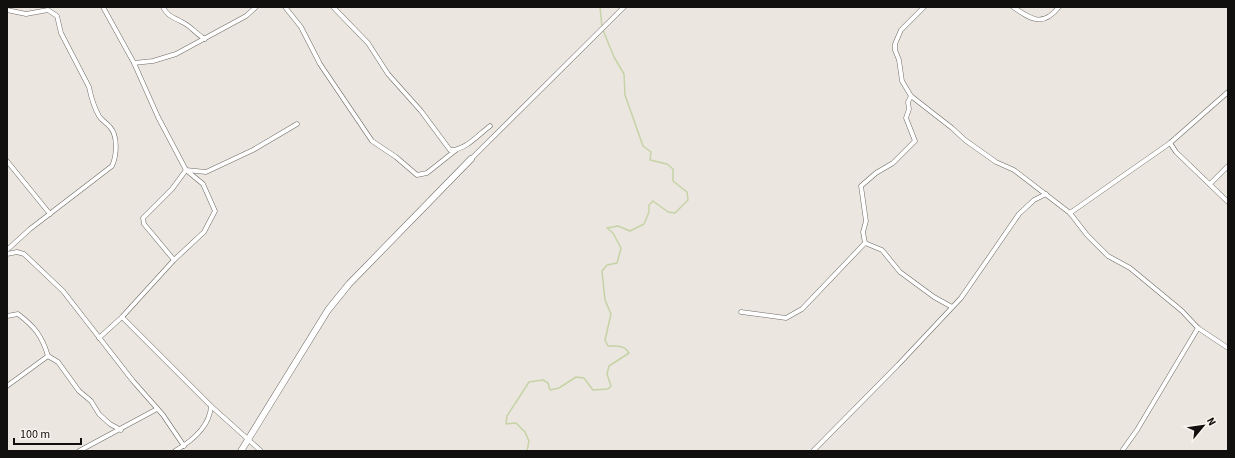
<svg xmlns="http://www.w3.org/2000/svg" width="1235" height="458" font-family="'Source Sans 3',sans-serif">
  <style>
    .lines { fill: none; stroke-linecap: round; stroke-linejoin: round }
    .stream { stroke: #c6d3a6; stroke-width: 1.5 }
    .street-casing { stroke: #6e6a64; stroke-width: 5 }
    .secondary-casing { stroke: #6e6a64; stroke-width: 7 }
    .street { stroke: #fff; stroke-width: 4 }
    .secondary { stroke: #fff; stroke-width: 6 }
  </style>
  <rect width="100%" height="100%" fill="#ebe6e0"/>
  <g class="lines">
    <g class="stream">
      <path d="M600,7L602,27"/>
      <path d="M527,451L529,441L525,432L516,423L506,424L507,416L529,382L543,380L548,383L550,390L559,388L576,377L584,378L593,390L608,389L611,386L607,374L609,366L629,353C624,345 618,346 608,346L605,340L611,314L605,300L602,271L607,265L617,263L621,248L613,233L607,228L618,226L630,231L644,224L649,212V205L653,201L668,212L675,213L688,200L687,192L673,181V169L667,164L650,160L651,152L643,146L625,95L624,74L614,57L603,30"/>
    </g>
    <g class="street-casing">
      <g id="street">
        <path d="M163,7C168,17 173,17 182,22C191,26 196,34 205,39"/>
        <path d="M285,7L301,27L320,64L372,141L396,157L417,175L427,173L456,150"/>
        <path d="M333,7L368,43L388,74L421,111L450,150C465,151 479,134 490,126"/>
        <path d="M1013,7C1032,20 1043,27 1059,7"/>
        <path d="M7,10L26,14L48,10L57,16L61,33L89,87C91,97 94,107 99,116C102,121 107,123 110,127C118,136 117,155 112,166L30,229L7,250"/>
        <path d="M134,63L153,61L176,54L246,16L256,7"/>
        <path d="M911,96L952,128L965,140L996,162L1014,170L1070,213L1087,235L1108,256L1130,268L1182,311L1198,328L1228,348"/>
        <path d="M1170,143L1176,152L1228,202"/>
        <path d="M471,159L624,7"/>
        <path d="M7,161L50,214"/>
        <path d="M1210,184L1228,166"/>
        <path d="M1070,213L1170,143L1228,92"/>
        <path d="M865,243L882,250L900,272L934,297L952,307"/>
        <path d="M7,254L17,252L24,254L63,291L133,381L163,415L184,446"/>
        <path d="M174,260L144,224L143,218L172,189L186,170L206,172L253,150L297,124"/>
        <path d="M741,312L786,318L802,309L865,243L863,232L866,221L861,186L876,173L893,163L915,141L906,118L909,109L908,102L911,96L902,81L899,60L895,50V44L901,30L924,7"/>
        <path d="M7,316L18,314C35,327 42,336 48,356"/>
        <path d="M122,317L211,406C210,426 192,441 175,451"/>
        <path d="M99,338L122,317L174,260L204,232L215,211L203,184L186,170L158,117L134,63L103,7"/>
        <path d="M7,386L48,356L58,362L79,391L91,401L99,414L110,424L121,430"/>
        <path d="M211,406L261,451"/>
        <path d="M79,451L157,409"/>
        <path d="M813,451L898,365L961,298L1019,214L1034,200L1046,194"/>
        <path d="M1122,451L1137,430L1198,328"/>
      </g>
    </g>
    <g class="secondary-casing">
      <path id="secondary" d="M241,451L328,310L349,284L471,159"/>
    </g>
    <use href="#street" class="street"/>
    <use href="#secondary" class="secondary"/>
  </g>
  <rect width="1235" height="458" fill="none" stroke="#12100e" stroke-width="16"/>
  <g transform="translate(1203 426) rotate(61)" stroke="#f9f4ed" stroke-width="3" paint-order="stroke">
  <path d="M0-3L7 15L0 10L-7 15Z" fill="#12100e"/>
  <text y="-6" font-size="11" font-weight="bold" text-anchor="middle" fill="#12100e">N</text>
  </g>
  <path d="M14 438v6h67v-6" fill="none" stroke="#12100e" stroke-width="2"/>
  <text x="20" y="438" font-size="12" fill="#12100e" stroke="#f9f4ed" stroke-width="3" paint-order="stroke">100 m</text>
</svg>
